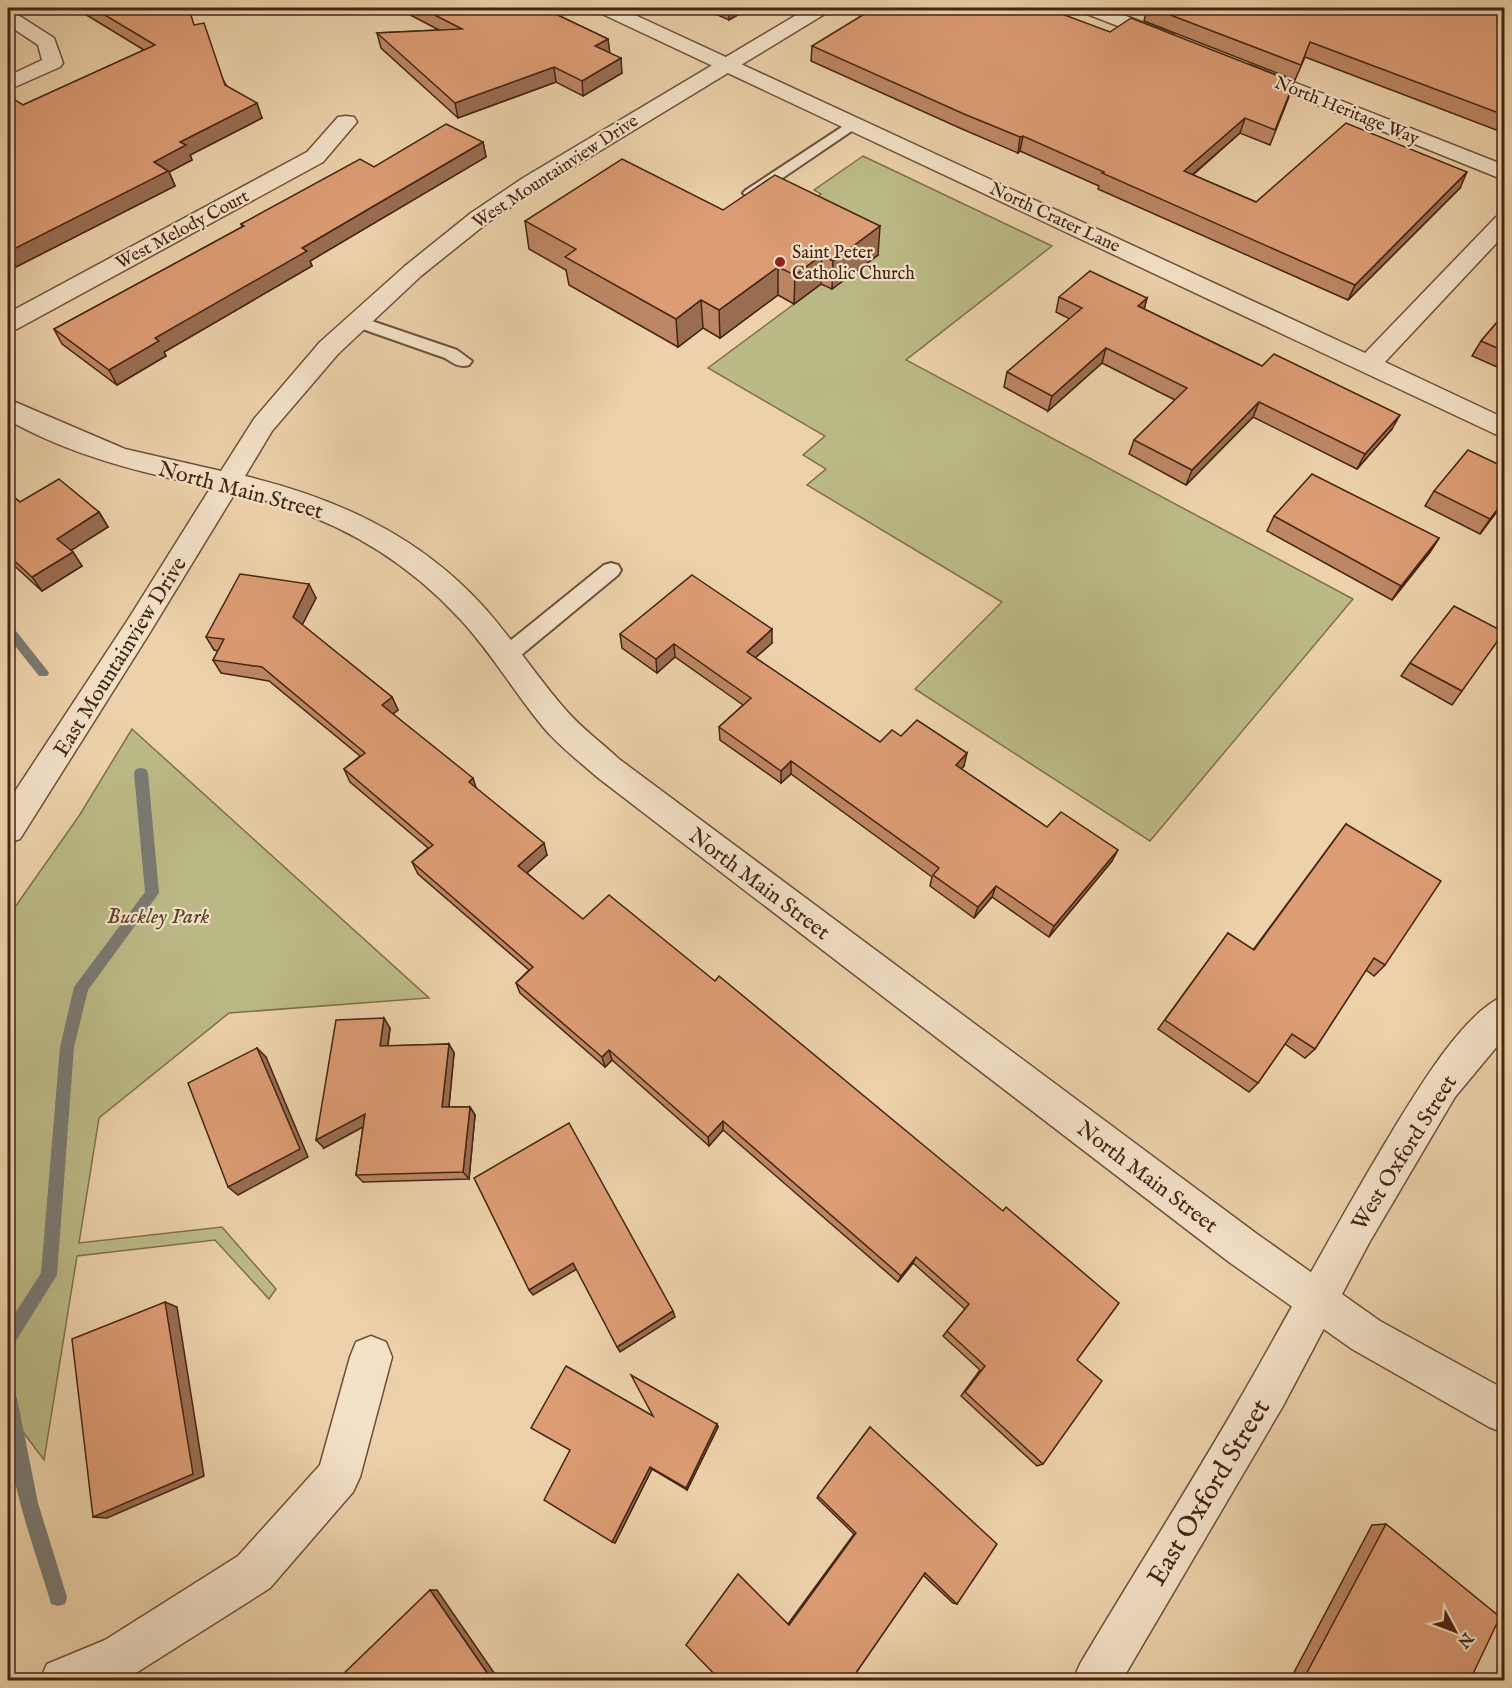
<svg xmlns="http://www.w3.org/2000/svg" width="1512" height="1688" font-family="'IM FELL English',serif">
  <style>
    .green { fill: #bbba86; stroke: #806f4c; stroke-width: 1.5 }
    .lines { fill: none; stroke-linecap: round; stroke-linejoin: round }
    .stream { fill: #7a7a74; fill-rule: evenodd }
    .service-casing { stroke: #6f4f39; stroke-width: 4 }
    .minor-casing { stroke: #6f4f39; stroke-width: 3 }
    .tertiary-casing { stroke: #6f4f39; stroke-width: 3 }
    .service { fill: #f3e1c8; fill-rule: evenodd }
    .minor { fill: #f3e1c8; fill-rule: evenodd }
    .tertiary { fill: #f3e1c8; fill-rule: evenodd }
    .wall { fill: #bd8664; stroke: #452413; stroke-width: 1.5 }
    .shaded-wall { fill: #9a6d51; stroke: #452413; stroke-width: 1.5 }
    .building { fill: #dc9c74; stroke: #452413; stroke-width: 1.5 }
    .poi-dot { fill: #8f2418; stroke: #f3e1c8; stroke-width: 2 }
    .labels { text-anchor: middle; stroke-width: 4.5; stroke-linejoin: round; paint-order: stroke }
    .far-street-label { font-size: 18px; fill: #452413; stroke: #f3e1c8 }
    .far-poi-label { font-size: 18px; fill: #452413; stroke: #f3e1c8; text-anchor: start }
    .street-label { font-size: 22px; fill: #452413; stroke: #f3e1c8 }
    .park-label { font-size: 22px; font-style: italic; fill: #5d422a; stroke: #f3e1c8 }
    .near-street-label { font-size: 27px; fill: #452413; stroke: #f3e1c8 }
  </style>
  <rect width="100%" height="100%" fill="#ecd1aa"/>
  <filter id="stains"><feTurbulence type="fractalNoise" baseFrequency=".00333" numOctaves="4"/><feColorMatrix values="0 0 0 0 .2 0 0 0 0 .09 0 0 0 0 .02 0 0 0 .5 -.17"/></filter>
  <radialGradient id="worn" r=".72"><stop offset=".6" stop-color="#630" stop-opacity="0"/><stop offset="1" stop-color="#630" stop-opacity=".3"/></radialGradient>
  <g class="green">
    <path d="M863,156L1052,246L906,360L1353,599L1150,841L915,689L1002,602L807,485L826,469L803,455L825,436L708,368L821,284L794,213L821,194L814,190Z"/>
    <path d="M132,729L429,998L229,1013L99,1118L79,1243L222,1227L276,1289L269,1299L215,1240L77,1256L44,1460L8,1412V917L79,816Z"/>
  </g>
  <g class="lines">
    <g class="stream">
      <path d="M8,624L12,626L47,670L49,673L47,676H39L8,637Z"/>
      <path d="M141,768L146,769L148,773L159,893L88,990L74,1047L57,1275L14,1344L8,1346V1324L41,1273L60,1047L74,987L145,892L134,773L136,769Z"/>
      <path d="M8,1389L14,1392L17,1398L38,1503L67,1597L65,1604L58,1606L51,1604L49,1597C29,1531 0,1459 8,1389Z"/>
    </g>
    <g class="service-casing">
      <g id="service">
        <path d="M854,119L861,123L859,126L756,196H746L743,193L746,190Z"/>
        <path d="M357,316L457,350L472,361L469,365C459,368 453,363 445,358L351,325L349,321L351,317Z"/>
        <path d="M611,563L618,565L621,570L618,575L514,661L507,663L500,661L497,655L500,649L604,565Z"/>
      </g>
    </g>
    <g class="minor-casing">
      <g id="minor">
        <path d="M595,8H620L1365,353L1496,217L1504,215V235L1385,362L1504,418V437L1495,434L598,12Z"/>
        <path d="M1079,8H1105L1173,34L1176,38L1173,42H1159L1082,12Z"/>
        <path d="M8,11L15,13L54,38L63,63L60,67L8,90V76L42,60L38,45L8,25Z"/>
        <path d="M1250,65L1504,165V180L1243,75L1240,71L1243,67Z"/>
        <path d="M346,116L354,117L357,122L323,162L17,329L8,331V313L307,152L338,117Z"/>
        <path d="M1504,996V1038L1455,1097L1369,1243L1283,1406L1122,1680H1073L1080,1664C1137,1568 1198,1473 1253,1376C1299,1295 1342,1214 1390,1135C1414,1096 1462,1013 1504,996Z"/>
        <path d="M371,1336L386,1342L392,1357L360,1477L353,1492L270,1588L136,1673L119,1680H40L47,1664L105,1640L238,1556L320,1465L350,1357L356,1342Z"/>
      </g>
    </g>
    <g class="tertiary-casing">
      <path id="tertiary" d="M808,8H831L828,12L539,188L487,223L421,276L338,354L272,431L245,476C336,498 418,535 482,605C512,638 536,676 565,709C581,728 601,742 619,759L1257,1234L1380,1321L1504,1389V1433L1489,1427L1352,1349L1229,1262L597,777C579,761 559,746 543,727C514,692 491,652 459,618C398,552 322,512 235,493L149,634L20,839L8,843V802L129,618L211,487C141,473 70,455 8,420V399L125,449L221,471L254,419L320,342L405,266L471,213L523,178Z"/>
    </g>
    <use href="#service" class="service"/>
    <use href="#minor" class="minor"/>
    <use href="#tertiary" class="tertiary"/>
  </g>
  <g class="wall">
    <path d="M75,8H182L194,25L226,85L262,118L190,155L192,160L169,172L175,186L8,271V100L23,105L144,50Z"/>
    <path d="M397,8H543L608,39L609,53L622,73L583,96L556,82L458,118L381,48L377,33L439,30Z"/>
    <path d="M702,8H750L729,20Z"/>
    <path d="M1147,8H1504V133L1305,57L1295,80L1144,21Z"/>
    <path d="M1110,32L1289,97L1270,145L1240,133L1193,175L1256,202L1460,188L1348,300L1098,189L1099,186L1020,151L1018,153L962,129L811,61L812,46Z"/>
    <path d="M483,142L486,157L310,261L312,266L164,352L166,356L117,385L62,344L54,329L242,227L241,224L374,167Z"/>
    <path d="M723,210L878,255L832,289L821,284L794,304L778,295L720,338L703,328L678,347L569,285L566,270L529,249L525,221Z"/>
    <path d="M1059,297L1147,298L1144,309L1392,429L1357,469L1253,417L1186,485L1129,454L1134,440L1175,400L1102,363L1048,411L1004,387L1007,372L1070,319L1056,312Z"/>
    <path d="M1504,314V370L1472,356L1481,341Z"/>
    <path d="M1434,491L1504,502L1480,534L1425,506Z"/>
    <path d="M8,492L20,502L99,512L108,527L71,550L82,566L42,591L8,560Z"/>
    <path d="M1274,516L1439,538L1430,552L1392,600L1267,531Z"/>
    <path d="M316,598L302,625L392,697L398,710L393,714L476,788L547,855L527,873L1077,1360L1043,1464L1037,1466L961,1396L980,1370L943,1336L965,1309L913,1263L898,1282L723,1130L709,1146L612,1060L605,1067L520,993L516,983L529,970L418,874L412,862L428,848L350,782L344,769L360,756L269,681L221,673L213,660L218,651L214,650L206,637Z"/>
    <path d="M620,634L772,643L755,658L880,742L901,736L964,766L961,769L1047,827L1112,861L1049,937L992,897L974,918L930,886L932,877L791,774L781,783L720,740L719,727L743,705L675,657L657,673L622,648Z"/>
    <path d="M1410,663L1462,691L1452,705L1401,676Z"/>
    <path d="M1346,824L1385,965L1374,976L1366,970L1315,1049L1305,1058L1285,1044L1258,1083L1249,1092L1158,1029L1228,933L1253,950Z"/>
    <path d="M390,1028L388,1046L449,1044L454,1053L449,1107H470L475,1115L469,1179L363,1182L356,1175L363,1127L324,1148Z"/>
    <path d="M653,1416L717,1424L718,1427L687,1490L652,1469L615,1543Z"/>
    <path d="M870,1427L957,1604L953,1603L923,1575L851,1680L788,1624L854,1534L817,1498Z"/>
    <path d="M1386,1524L1470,1680H1290L1372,1525Z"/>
  </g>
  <g class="shaded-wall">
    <path d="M729,8H750L729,20Z"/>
    <path d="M608,39L610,54L595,46Z"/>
    <path d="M621,58L622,73L583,96L582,81Z"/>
    <path d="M554,67L556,82L458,118L455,103Z"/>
    <path d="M257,103L262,118L190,155L192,160L169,172L175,186L8,271V252L154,162L180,142Z"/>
    <path d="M1245,118L1240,133L1179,186L1184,171Z"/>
    <path d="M1023,136L1020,151L1018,153L1020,137Z"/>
    <path d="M483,142L486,157L310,261L312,266L164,352L166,356L117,385L109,370L155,338L302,248Z"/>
    <path d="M1467,172L1460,188L1348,300L1355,285Z"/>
    <path d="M880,226L878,255L832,289L833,261Z"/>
    <path d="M822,255L821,284L794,304L795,275Z"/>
    <path d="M778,267V295L720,338L719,310Z"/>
    <path d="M1147,298L1143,313L1138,306Z"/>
    <path d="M701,300L703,328L678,347L676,319Z"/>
    <path d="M1106,348L1102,363L1048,411L1052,396Z"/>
    <path d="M1259,402L1253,417L1186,485L1192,470Z"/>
    <path d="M1400,415L1392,429L1357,469L1365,454Z"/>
    <path d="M1504,501V502L1480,534L1490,519Z"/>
    <path d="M99,512L108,527L67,553L57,539Z"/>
    <path d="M1439,538L1430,552L1392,600L1401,586Z"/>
    <path d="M73,552L82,566L42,591L32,577Z"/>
    <path d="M309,584L316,598L299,631L293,617Z"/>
    <path d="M772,629V643L747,665V652Z"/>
    <path d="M674,644L675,657L657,673L656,659Z"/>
    <path d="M392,697L398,710L387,718L382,705Z"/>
    <path d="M967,753L964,766L953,778L956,765Z"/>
    <path d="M791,761V774L781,783V771Z"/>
    <path d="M473,778L477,791L469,782Z"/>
    <path d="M544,843L547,855L522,877L518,866Z"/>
    <path d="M1118,850L1112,861L1049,937L1054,926Z"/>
    <path d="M996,886L992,897L974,918L978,907Z"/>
    <path d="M384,1018L390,1028L386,1056L380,1046Z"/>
    <path d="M449,1044L454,1053L448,1116L442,1107Z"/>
    <path d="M257,1048L266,1057L308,1157L238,1195L228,1187Z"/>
    <path d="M609,1050L612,1060L605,1067L602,1057Z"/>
    <path d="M470,1107L475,1115L469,1179L463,1172Z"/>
    <path d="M365,1114L372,1122L324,1148L316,1140Z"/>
    <path d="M723,1121V1130L709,1146L708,1137Z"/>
    <path d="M916,1257L913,1263L898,1282L901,1276Z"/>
    <path d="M573,1263L577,1269L533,1295L529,1290Z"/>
    <path d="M165,1302L177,1307L204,1476L107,1518L93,1517Z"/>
    <path d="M673,1311L675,1317L620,1352L617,1347Z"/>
    <path d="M717,1424L718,1427L687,1490L686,1488Z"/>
    <path d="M650,1467L652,1469L615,1543L612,1542Z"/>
    <path d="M430,1590H437L499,1680H492Z"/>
  </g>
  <g class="building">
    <path d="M93,8H182L190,12L194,25L204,23L225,85L257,103L180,142L186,145L154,162L168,171L8,252V100L12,98L23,105L155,45Z"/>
    <path d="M421,8H543L608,39L595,46L621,58L582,81L554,67L455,103L377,33L462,29Z"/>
    <path d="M874,8H1046L1110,32L1131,18L1294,82L1275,130L1245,118L1184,171L1256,202L1346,123L1467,172L1355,285L1102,173L1104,172L1023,136L1020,137L964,114L812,46Z"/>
    <path d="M1152,8H1504V115L1310,42L1301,65Z"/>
    <path d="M446,124L483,142L302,248L307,251L155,338L159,341L109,370L54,329L244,226L241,224L360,159L374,167Z"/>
    <path d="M622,159L723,210L775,175L880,226L833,261L822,255L795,275L778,267L719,310L701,300L676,319L565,257L576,249L525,221Z"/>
    <path d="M1090,271L1147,298L1138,306L1262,366L1274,354L1400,415L1365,454L1259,402L1192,470L1134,440L1187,388L1106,348L1052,396L1007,372L1082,308L1059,297Z"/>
    <path d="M1504,314V351L1481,341Z"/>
    <path d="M1468,450L1504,467V501L1490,519L1434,491Z"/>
    <path d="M1312,474L1439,538L1401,586L1274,516Z"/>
    <path d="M59,479L99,512L57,539L73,552L32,577L8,555V492L20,502Z"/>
    <path d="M240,574L309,584L293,617L392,697L382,705L473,778L469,782L544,843L518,866L583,919L609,895L715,981L719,976L1003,1211L1006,1207L1119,1303L1077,1360L1102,1381L1043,1464L965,1392L985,1366L947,1331L969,1304L916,1257L901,1276L723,1121L708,1137L609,1050L602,1057L516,983L533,967L412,862L433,845L344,769L365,753L262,667L213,660L224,639L206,637Z"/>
    <path d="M692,575L772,629L747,652L880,742L892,730L901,736L917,720L967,753L956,765L1047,827L1061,812L1118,850L1054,926L996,886L978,907L933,875L939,868L791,761L781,771L719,727L751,698L674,644L656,659L620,634Z"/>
    <path d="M1454,606L1504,632L1462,691L1410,663Z"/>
    <path d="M1346,824L1441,881L1385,965L1374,958L1315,1049L1292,1034L1258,1083L1165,1020L1228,933L1254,950Z"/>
    <path d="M384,1018L380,1046L449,1044L442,1107H470L463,1172L356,1175L365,1114L316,1140L336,1020Z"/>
    <path d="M257,1048L300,1149L228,1187L188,1083Z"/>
    <path d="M569,1123L673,1311L617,1347L573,1263L529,1290L474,1178Z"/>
    <path d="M165,1302L193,1474L93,1517L72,1339Z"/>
    <path d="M566,1366L653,1416L631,1375L717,1424L686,1488L650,1467L612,1542L544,1500L570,1450L531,1428Z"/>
    <path d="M870,1427L997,1544L957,1604L925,1573L851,1680H720L686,1645L738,1574L789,1625L856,1533L818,1496Z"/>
    <path d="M1386,1524L1500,1617L1470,1680H1303Z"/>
    <path d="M430,1590L492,1680H337Z"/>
  </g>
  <circle class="poi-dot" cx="780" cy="262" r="6"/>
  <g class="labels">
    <g class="far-street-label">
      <text transform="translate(1347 110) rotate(22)" y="6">North Heritage Way</text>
      <text transform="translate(555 171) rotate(-33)" y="6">West Mountainview Drive</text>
      <text transform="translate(1055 217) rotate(25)" y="6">North Crater Lane</text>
      <text transform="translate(182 229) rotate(-28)" y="6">West Melody Court</text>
    </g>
    <g class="far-poi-label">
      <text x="792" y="258">Saint Peter<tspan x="792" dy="21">Catholic Church</tspan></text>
    </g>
    <g class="street-label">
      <text transform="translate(241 489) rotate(15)" y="8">North Main Street</text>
      <text transform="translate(119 656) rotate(-58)" y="8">East Mountainview Drive</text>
      <text transform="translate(760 883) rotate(37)" y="8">North Main Street</text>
      <text transform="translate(1403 1152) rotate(-58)" y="8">West Oxford Street</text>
      <text transform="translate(1148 1176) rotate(37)" y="8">North Main Street</text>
    </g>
    <g class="park-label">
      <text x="158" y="923">Buckley Park</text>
    </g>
    <g class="near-street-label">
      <text transform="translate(1208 1492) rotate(-59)" y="9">East Oxford Street</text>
    </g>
  </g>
  <rect width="1512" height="1688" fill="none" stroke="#ecd1aa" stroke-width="30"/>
  <rect x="9" y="9" width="1494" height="1670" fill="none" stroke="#452413" stroke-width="3"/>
  <rect x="15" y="15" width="1482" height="1658" fill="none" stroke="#452413" stroke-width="1.5"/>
  <g transform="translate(1455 1631) rotate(131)" stroke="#f3e1c8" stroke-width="4.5" paint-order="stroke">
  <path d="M0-4.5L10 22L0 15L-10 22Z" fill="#452413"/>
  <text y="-9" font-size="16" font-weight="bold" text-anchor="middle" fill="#452413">N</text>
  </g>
  <rect width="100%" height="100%" filter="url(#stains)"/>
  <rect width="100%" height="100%" fill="url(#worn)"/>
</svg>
